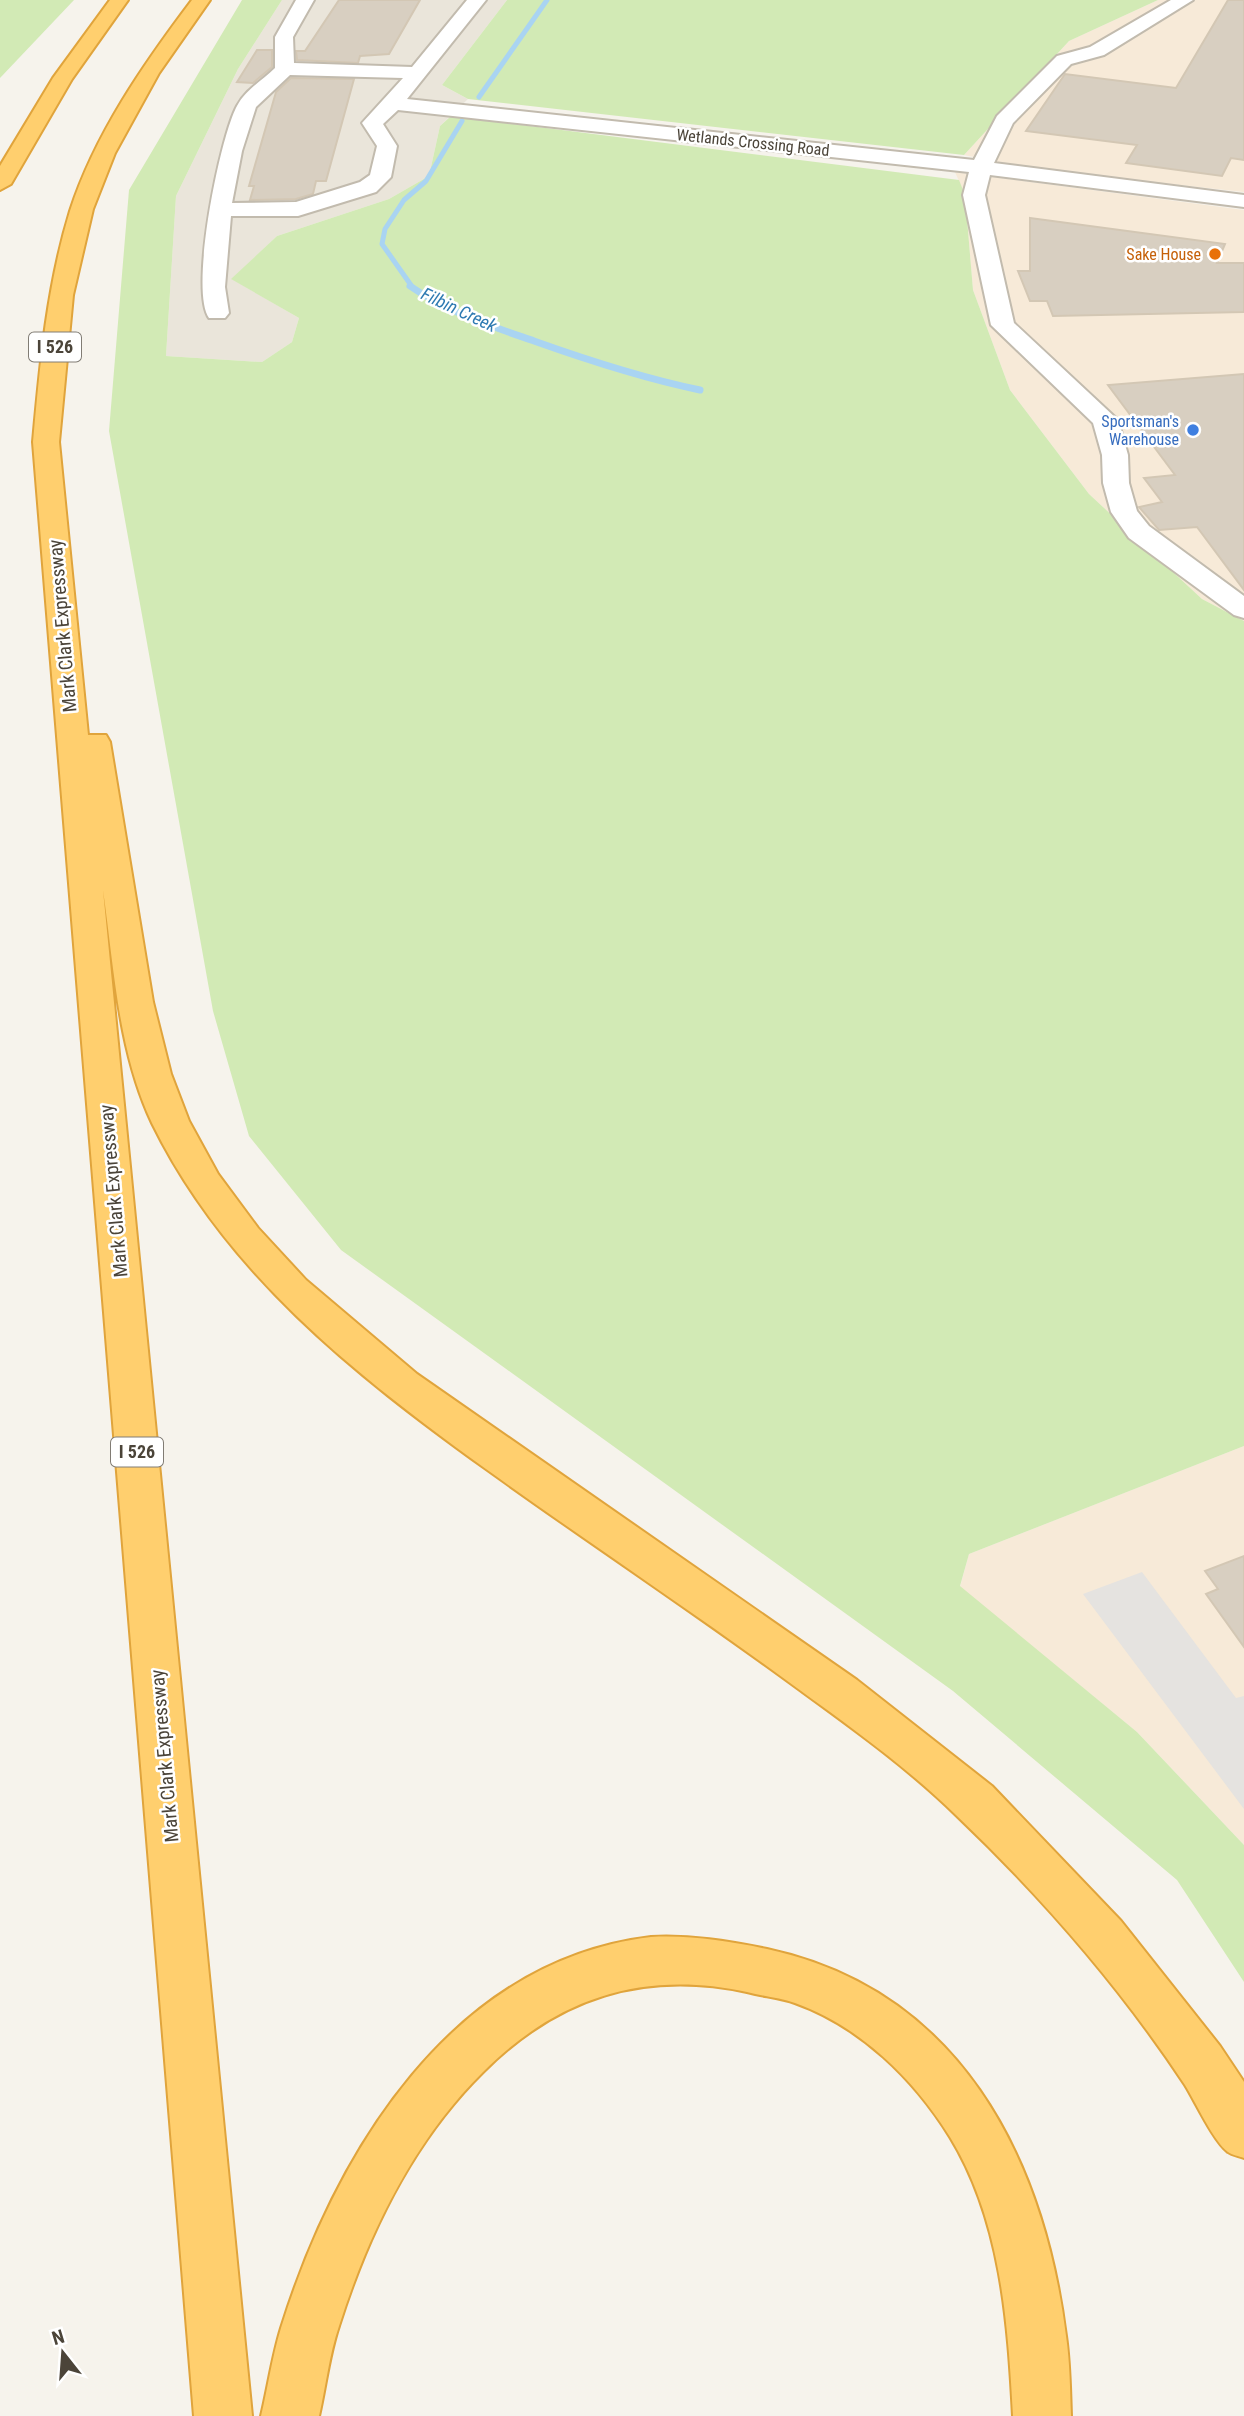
<svg xmlns="http://www.w3.org/2000/svg" width="1244" height="2416" font-family="'Roboto Condensed',sans-serif">
  <style>
    .residential { fill: #eae5da }
    .commercial { fill: #f7ead8 }
    .green { fill: #d2eab5 }
    .parking { fill: #e5e3e0 }
    .lines { fill: none; stroke-linecap: round; stroke-linejoin: round }
    .stream-far1 { stroke: #a9d4f2; stroke-width: 5 }
    .stream { stroke: #a9d4f2; stroke-width: 7 }
    .building { fill: #d8cfc1; stroke: #d3c7b4; stroke-width: 2 }
    .minor-casing { stroke: #c2bbae; stroke-width: 4 }
    .highway-casing { stroke: #e0a43c; stroke-width: 4 }
    .minor { fill: #fff; fill-rule: evenodd }
    .highway { fill: #ffcf6e; fill-rule: evenodd }
    .food-dot { fill: #e8710a; stroke: #fff; stroke-width: 2.5 }
    .shop-dot { fill: #3f7fe0; stroke: #fff; stroke-width: 2.5 }
    .labels { text-anchor: middle; stroke-width: 5; stroke-linejoin: round; paint-order: stroke }
    .far-street-label { font-size: 16px; fill: #4b4439; stroke: #fff }
    .far-food-label { font-size: 16px; fill: #c56008; stroke: #fff; text-anchor: end }
    .far-shop-label { font-size: 16px; fill: #366cbe; stroke: #fff; text-anchor: end }
    .far-water-label { font-size: 18px; font-style: italic; fill: #2e7ab2; stroke: #fff }
    .shield { fill: #fff; stroke: #817c74; stroke-width: 2 }
    .shield-label { font-size: 18px; font-weight: bold; fill: #4b4439 }
    .street-label { font-size: 19px; fill: #4b4439; stroke: #fff }
  </style>
  <rect width="100%" height="100%" fill="#f6f3ec"/>
  <path class="residential" d="M282,0H507L442,85L468,99L440,126L429,176L389,199L277,236L232,279L299,318L292,342L262,362L166,356L176,196L238,69Z"/>
  <g class="commercial">
    <path d="M1158,0H1244V192L1031,169L964,155L1069,41Z"/>
    <path d="M955,172L1244,210V621L1202,599L1089,494L1010,390L973,290L965,195Z"/>
    <path d="M1244,1446V1845L1137,1732L960,1587L969,1554Z"/>
  </g>
  <g class="green">
    <path d="M0,0H74L0,78Z"/>
    <path d="M242,0H282L238,69L176,196L166,356L262,362L292,342L299,318L231,279L277,236L389,199L429,176L440,126L451,116L959,180L965,195L973,290L1010,390L1089,494L1202,599L1244,621V1446L969,1554L960,1586L1137,1732L1244,1845V1982L1177,1880L953,1691L341,1250L249,1136L213,1011L109,431L129,190Z"/>
    <path d="M507,0H1158L1069,41L964,155L468,99L442,85Z"/>
  </g>
  <path class="parking" d="M1142,1572L1236,1698L1244,1696V1809L1083,1594Z"/>
  <g class="lines">
    <g class="stream-far1">
      <path d="M479,97L547,0"/>
      <path d="M413,288L382,244L385,229L404,200L426,181L462,121"/>
    </g>
    <path class="stream" d="M410,286C447,312 491,326 534,341C590,361 642,378 700,390"/>
  </g>
  <g class="building">
    <path d="M339,0H420L389,54L360,56L358,63L297,60L296,51H305Z"/>
    <path d="M1228,0H1244V160L1231,158L1222,176L1126,163L1137,145L1026,131L1065,74L1176,88Z"/>
    <path d="M257,50H272V67L253,83L237,82Z"/>
    <path d="M291,78L354,79L326,181H316L313,194L296,199L250,200L254,186H249L276,92Z"/>
    <path d="M1030,218L1225,244L1217,263H1244V312L1053,316L1047,301H1030L1018,271H1030Z"/>
    <path d="M1244,374V590L1197,527L1159,530L1139,507L1162,502L1144,478L1175,475L1108,385Z"/>
    <path d="M1244,1556V1647L1206,1594L1218,1589L1205,1571Z"/>
  </g>
  <g class="lines">
    <g class="minor-casing">
      <path id="minor" d="M296,0H314L293,37L294,63L412,67L467,0H486L407,99L974,160L997,116L1057,56L1090,47L1171,0H1193L1104,55L1071,64L1013,123L994,163L1244,195V207L990,175L985,195L1014,323L1118,420L1128,455L1129,483L1137,511L1149,526L1244,596V618L1234,615L1129,538L1111,512L1103,483L1102,455L1093,423L991,325L963,195L969,172L398,110L383,124L397,146L391,177L376,192L298,216H231L225,287L229,313L225,318H209C189,290 220,137 237,106C246,89 262,81 275,68V37ZM290,75L403,78L362,123L377,146L370,175L360,182L296,202L232,203L242,151L256,107Z"/>
    </g>
    <g class="highway-casing">
      <g id="highway">
        <path d="M110,0H128L72,79L11,184L0,190V166L53,78Z"/>
        <path d="M192,0H210L159,73L115,153L93,209L73,295L59,442L88,735H106L110,742L153,1002L171,1074L189,1121L218,1174L258,1228L306,1280L417,1374L857,1680L992,1786L1121,1921L1220,2046L1244,2082V2158C1239,2156 1232,2155 1228,2152C1214,2142 1195,2101 1185,2085C1121,1988 1041,1896 956,1815C908,1768 852,1728 797,1688C695,1613 589,1543 486,1469C354,1374 225,1272 152,1123C118,1051 114,967 103,890L252,2416H194L33,442C40,364 47,286 70,211C95,134 143,65 192,0Z"/>
        <path d="M651,1937C691,1935 728,1941 767,1949C958,1990 1043,2155 1066,2336C1070,2363 1070,2390 1071,2416H1013C1008,2322 1001,2220 950,2137C914,2079 860,2026 795,2003C780,1998 762,1996 747,1992C644,1970 558,1997 483,2072C414,2140 368,2234 339,2326C329,2355 326,2386 319,2416H261C268,2387 272,2357 281,2328C336,2153 451,1961 651,1937Z"/>
      </g>
    </g>
    <use href="#minor" class="minor"/>
    <use href="#highway" class="highway"/>
  </g>
  <circle class="food-dot" cx="1215" cy="254" r="7"/>
  <circle class="shop-dot" cx="1193" cy="430" r="7"/>
  <g class="labels">
    <g class="far-street-label">
      <text transform="translate(753 142) rotate(6)" y="6">Wetlands Crossing Road</text>
    </g>
    <g class="far-food-label">
      <text x="1201" y="260">Sake House</text>
    </g>
    <g class="far-shop-label">
      <text x="1179" y="427">Sportsman's<tspan x="1179" dy="18">Warehouse</tspan></text>
    </g>
    <g class="far-water-label">
      <text transform="translate(459 310) rotate(25)" y="6">Filbin Creek</text>
    </g>
    <g class="shield">
      <rect x="29" y="332.5" width="52" height="29" rx="5"/>
      <rect x="111" y="1437.5" width="52" height="29" rx="5"/>
    </g>
    <g class="shield-label">
      <text x="55" y="353">I 526</text>
      <text x="137" y="1458">I 526</text>
    </g>
    <g class="street-label">
      <text transform="translate(62 626) rotate(-95)" y="7">Mark Clark Expressway</text>
      <text transform="translate(113 1191) rotate(-95)" y="7">Mark Clark Expressway</text>
      <text transform="translate(164 1756) rotate(-95)" y="7">Mark Clark Expressway</text>
    </g>
  </g>
  <g transform="translate(63 2353) rotate(343)" stroke="#ffffff" stroke-width="5" paint-order="stroke">
  <path d="M0-5L12 26L0 18L-12 26Z" fill="#4b4439"/>
  <text y="-10" font-size="19" font-weight="bold" text-anchor="middle" fill="#4b4439">N</text>
  </g>
</svg>
